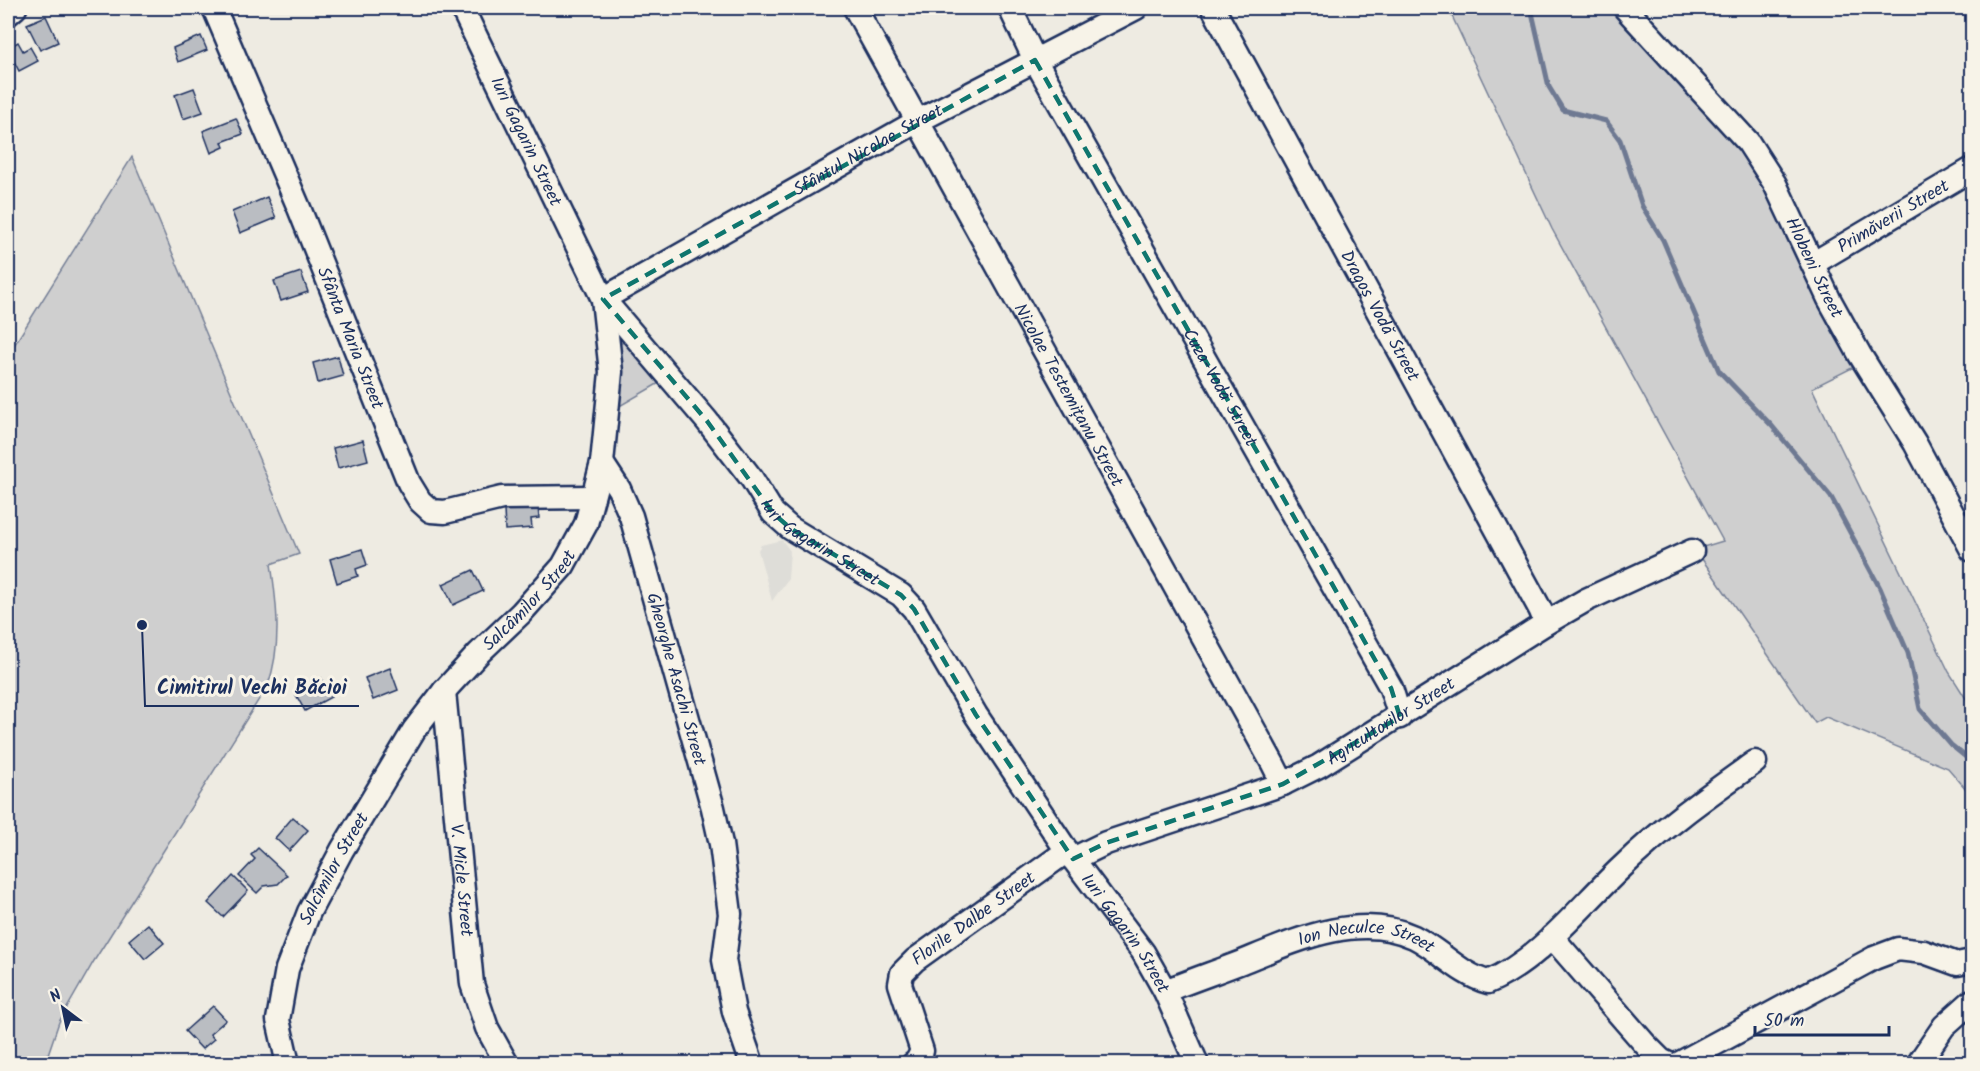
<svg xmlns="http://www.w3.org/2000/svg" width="1980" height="1071" font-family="Kalam,sans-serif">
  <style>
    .built { fill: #deddd8 }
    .green { fill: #cfcfcf; stroke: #757f96; stroke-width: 1.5 }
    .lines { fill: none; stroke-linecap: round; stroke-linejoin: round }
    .stream { stroke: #6e7992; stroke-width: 5 }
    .building { fill: #babdc2; stroke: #1b2f5e; stroke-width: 1.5 }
    .minor-casing { stroke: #1b2f5e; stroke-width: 27 }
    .minor { stroke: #f7f3e8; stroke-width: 22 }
    .marked { fill: none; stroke: #0f766e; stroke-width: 4.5; stroke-dasharray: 12 8; stroke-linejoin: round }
    .labels { text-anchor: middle; stroke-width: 6; stroke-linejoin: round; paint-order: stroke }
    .street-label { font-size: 18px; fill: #1b2f5e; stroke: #f7f3e8 }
    .leader { fill: none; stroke: #1b2f5e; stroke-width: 2 }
    .callout-dot { fill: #1b2f5e; stroke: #f7f3e8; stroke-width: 2 }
    .callout-label { font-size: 20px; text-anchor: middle; font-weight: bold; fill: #1b2f5e; stroke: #f7f3e8; stroke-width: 6; stroke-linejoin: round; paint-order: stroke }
  </style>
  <rect width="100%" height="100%" fill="#eeebe2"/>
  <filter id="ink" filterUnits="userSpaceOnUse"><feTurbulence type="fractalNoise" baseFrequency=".0167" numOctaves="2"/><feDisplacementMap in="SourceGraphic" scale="12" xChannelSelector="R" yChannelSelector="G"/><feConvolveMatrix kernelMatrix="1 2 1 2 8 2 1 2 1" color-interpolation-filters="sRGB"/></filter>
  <g filter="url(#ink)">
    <path class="built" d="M782,540L790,551L788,579L772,601L758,550L761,545Z"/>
    <g class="green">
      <path d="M1458,8H1613L1749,159L1854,367L1812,388L1949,672L1972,708V796L1948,768L1826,717L1815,723L1702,559L1703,547L1723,541L1552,229L1451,14Z"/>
      <path d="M132,157L299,554L271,564C277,604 282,646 268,685L94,961L59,1022L45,1063H8V355Z"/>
      <path d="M628,341L661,382L618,407V344Z"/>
    </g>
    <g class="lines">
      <path class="stream" d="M1531,8L1549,87L1563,110L1606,121L1620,140L1642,206L1663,240L1719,371L1772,426L1831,497L1880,588L1908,653L1920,709L1951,745L1972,762"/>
    </g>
    <g class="building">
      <path d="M46,16L58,42L40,50L27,24Z"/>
      <path d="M201,36L207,50L178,62L173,48Z"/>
      <path d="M18,42L23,51L30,47L38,61L19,71L8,50V48Z"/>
      <path d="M194,88L203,112L183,119L175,95Z"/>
      <path d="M236,118L243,134L222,142L224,147L211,153L203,131Z"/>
      <path d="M267,197L276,218L240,233L232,212Z"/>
      <path d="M301,272L308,292L281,301L274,281Z"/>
      <path d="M338,356L343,376L318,383L313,363Z"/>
      <path d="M363,440L368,460L338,468L333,448Z"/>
      <path d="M538,507L539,518L531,519L532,528L505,530L504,510Z"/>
      <path d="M362,549L367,565L356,569L358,576L337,583L330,559Z"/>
      <path d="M473,570L483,591L453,605L443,584Z"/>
      <path d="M390,668L398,690L373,700L365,678Z"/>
      <path d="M321,678L331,697L305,711L295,693Z"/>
      <path d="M293,817L308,830L289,851L275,838Z"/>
      <path d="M258,848L287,875L278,884L264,886L257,893L239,876L255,859L251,855Z"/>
      <path d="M233,876L248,891L223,917L208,903Z"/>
      <path d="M148,924L164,943L145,959L129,940Z"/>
      <path d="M213,1006L226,1020L210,1034L214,1039L202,1049L185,1031Z"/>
    </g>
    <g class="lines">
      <g class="minor-casing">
        <g id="minor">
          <path id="s1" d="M214,8L299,208L409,483L420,501L431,511L445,512L502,498L593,497"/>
          <path id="s2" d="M462,8L603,299L707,421L752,479L773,513L790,528L901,595L914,609L976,715L1067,851L1143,952L1165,991L1197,1064"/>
          <path id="s3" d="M855,8L1273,764L1283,784"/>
          <path id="s4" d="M1010,8L1035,60L1391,688L1400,717"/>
          <path id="s5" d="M1213,8L1540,609L1546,623"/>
          <path id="s6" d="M1625,8L1748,142L1775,184L1829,299L1860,355L1915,443L1972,550"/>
          <path d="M8,14L15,8"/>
          <path id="s7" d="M1814,263L1972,169"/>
          <path id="s8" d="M602,463L619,489L631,516L713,808L721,844L730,914L724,960L734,1012L752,1064"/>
          <path id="s9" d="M444,691L472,984L487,1028L507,1064"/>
          <path id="s10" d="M1073,859L1106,843L1283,784L1319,766L1546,623L1586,600L1692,551"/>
          <path d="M1552,937L1645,1044L1661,1060L1669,1064"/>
          <path id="s11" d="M1165,991C1190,981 1216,972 1242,962C1294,941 1358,911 1414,937C1440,950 1459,974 1488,982C1539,961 1582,904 1622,867C1663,827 1709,795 1755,762"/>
          <path id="s12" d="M288,1064L278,1020L287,969L309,912L342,850L414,730L444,691L479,653L521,613L563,566L586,524L602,463L611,372L603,299L916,122L1136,8"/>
          <path id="s13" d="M913,1064L917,1061L922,1051L900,984L902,973L915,960L1067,851"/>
          <path d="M1678,1064L1874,958L1898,949L1924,952L1957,964L1972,961"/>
          <path d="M1918,1064L1944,1026L1972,1001"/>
        </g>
      </g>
      <use href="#minor" class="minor"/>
    </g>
  </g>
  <path class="marked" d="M1035,60L1391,688L1400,717L1283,784L1106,843L1073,859L976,715L914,609L901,595L790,528L773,513L707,421L603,299Z"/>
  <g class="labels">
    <g class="street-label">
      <text dy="6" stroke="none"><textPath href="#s2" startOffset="148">Iuri Gagarin Street</textPath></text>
      <text dy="6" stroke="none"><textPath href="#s12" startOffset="1170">Sfântul Nicolae Street</textPath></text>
      <text dy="6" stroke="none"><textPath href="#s7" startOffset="92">Primăverii Street</textPath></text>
      <text dy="6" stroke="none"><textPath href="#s6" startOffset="324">Hlobeni Street</textPath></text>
      <text dy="6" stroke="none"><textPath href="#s5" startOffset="350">Dragoș Vodă Street</textPath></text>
      <text dy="6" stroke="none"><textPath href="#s1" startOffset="357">Sfânta Maria Street</textPath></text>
      <text dy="6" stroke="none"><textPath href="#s4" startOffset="434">Cuza-Vodă Street</textPath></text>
      <text dy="6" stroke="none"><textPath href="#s3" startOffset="442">Nicolae Testemițanu Street</textPath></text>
      <text dy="6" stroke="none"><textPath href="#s2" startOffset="652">Iuri Gagarin Street</textPath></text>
      <text dy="6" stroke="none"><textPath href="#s12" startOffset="542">Salcâmilor Street</textPath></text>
      <text dy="6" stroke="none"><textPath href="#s8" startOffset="230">Gheorghe Asachi Street</textPath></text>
      <text dy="6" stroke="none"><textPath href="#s10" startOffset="348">Agricultorilor Street</textPath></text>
      <text dy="6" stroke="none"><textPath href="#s12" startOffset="208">Salcîmilor Street</textPath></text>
      <text dy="6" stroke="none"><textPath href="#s9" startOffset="190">V. Micle Street</textPath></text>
      <text dy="6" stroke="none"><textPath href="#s13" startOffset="188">Florile Dalbe Street</textPath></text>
      <text dy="6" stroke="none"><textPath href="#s2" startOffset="1156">Iuri Gagarin Street</textPath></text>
      <text dy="6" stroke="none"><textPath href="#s11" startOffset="213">Ion Neculce Street</textPath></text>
    </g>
  </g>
  <path class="leader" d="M142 625L145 706H359"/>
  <circle class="callout-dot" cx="142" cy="625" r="6"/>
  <g class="callout-label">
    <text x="252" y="694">Cimitirul Vechi Băcioi</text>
  </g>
  <rect width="1980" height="1071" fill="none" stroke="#f7f3e8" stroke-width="30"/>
  <rect x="15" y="15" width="1950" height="1041" fill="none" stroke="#1b2f5e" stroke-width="2" filter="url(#ink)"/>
  <g transform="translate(63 1008) rotate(328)" stroke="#f7f3e8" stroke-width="4.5" paint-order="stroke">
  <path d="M0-4.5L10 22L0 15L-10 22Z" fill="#1b2f5e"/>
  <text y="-9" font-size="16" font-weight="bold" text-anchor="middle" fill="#1b2f5e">N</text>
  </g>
  <path d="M1755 1026v9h134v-9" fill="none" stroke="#1b2f5e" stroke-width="3"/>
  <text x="1764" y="1026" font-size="18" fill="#1b2f5e" stroke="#f7f3e8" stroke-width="4.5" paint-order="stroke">50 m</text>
</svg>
